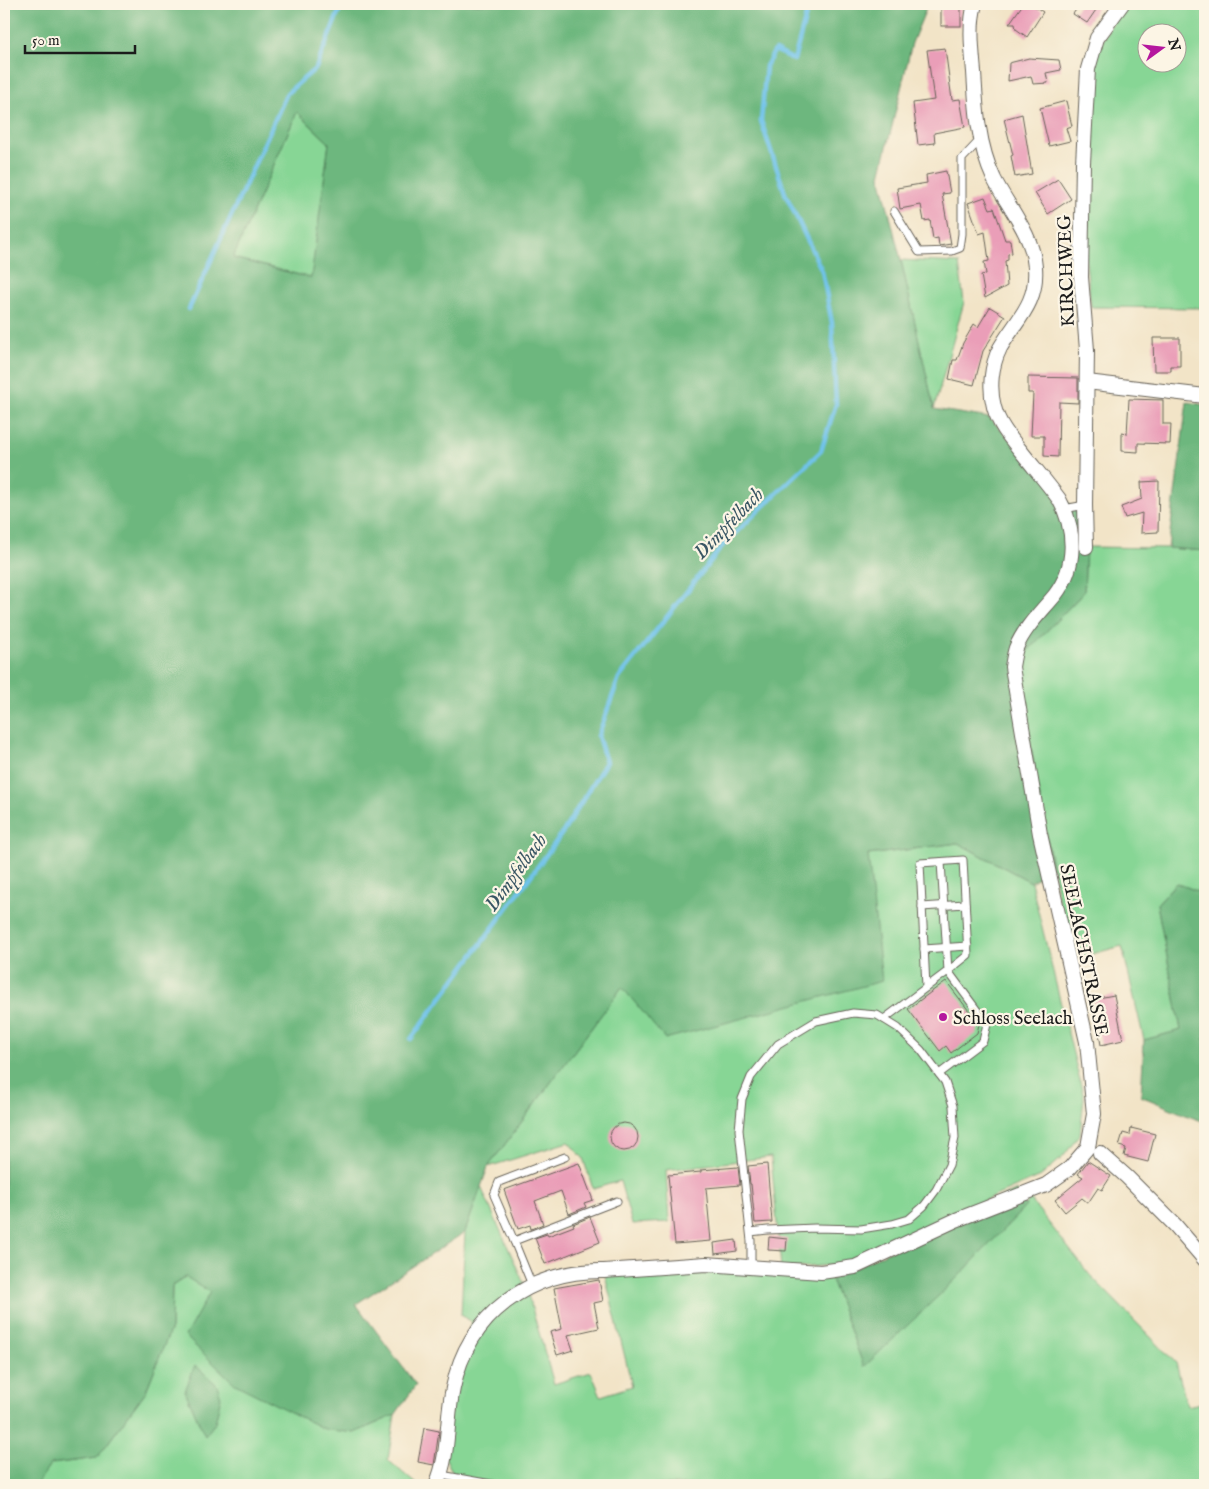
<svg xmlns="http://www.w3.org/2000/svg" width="1209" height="1489" font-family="'IM FELL English',serif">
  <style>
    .green { fill: #87d695; stroke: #527958; fill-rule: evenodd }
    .forest { fill: #6db77e; stroke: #446a4d; fill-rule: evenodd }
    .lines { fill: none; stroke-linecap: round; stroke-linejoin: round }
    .stream { stroke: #6fc3eb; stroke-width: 4.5 }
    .building { fill: #ea9eb8 }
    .service-casing { stroke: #676258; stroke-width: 9 }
    .minor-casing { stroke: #676258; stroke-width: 16 }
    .service { stroke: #fff; stroke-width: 7 }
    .minor { stroke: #fff; stroke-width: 14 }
    .poi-dot { fill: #b5179e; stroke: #fcf5e5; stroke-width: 2 }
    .labels { text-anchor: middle; stroke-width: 4.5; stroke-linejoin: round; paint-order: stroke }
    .street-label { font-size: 19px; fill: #1c1c1c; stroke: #fcf5e5 }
    .poi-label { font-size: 19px; fill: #1c1c1c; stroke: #fcf5e5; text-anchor: start }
    .water-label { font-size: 20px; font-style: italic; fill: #395664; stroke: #fcf5e5 }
  </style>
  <rect width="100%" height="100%" fill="#fcf5e5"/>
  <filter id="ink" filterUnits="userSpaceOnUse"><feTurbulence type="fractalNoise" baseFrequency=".02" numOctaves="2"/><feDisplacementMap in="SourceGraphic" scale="10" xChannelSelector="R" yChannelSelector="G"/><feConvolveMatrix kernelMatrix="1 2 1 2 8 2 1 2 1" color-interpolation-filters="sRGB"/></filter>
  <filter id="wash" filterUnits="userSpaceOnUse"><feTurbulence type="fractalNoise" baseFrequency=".0096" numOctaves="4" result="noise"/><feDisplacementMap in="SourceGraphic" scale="20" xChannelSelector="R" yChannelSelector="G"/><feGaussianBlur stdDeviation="1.12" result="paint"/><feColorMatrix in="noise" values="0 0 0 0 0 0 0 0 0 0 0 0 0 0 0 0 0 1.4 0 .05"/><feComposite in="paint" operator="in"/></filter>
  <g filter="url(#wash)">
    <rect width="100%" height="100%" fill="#f2e4c7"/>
    <g class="green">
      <path d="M1122,4H1205V308L1091,307L1081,217L1088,69ZM1146,32H1176V62H1146Z"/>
      <path d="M297,112L329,143L312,278L233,258Z"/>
      <path d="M901,260L959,263L964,302L934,409Z"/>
      <path d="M1086,547L1168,548L1205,551V894L1176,883L1157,904L1181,1030L1144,1040L1122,946L1069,960L1016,663L1084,592Z"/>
      <path d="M958,843L1031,882L1084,1098L1080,1134L1063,1157L1041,1176L915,1231L856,1263L783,1269L831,1279L864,1366L955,1280L1025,1206L1030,1199L1089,1274L1176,1363L1187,1406L1205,1402V1485H497L455,1478L445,1457L453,1389L472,1322L461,1315L465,1232L481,1187L526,1288L554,1384L591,1372L601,1396L632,1386L604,1271L781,1268L771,1157L666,1170L669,1222L632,1224L620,1181L593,1189L583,1158L568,1142L488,1167L622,987L868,855Z"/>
      <path d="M186,1277L210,1291L354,1433L395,1415L388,1460L417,1485H36L51,1464L97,1458L146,1391L171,1328L172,1286Z"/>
    </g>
    <g class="forest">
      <path d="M4,4H928L912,43L880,176L901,260L934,409L990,418L1079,514L1086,547L1084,592L1016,663L1052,868L1031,882L958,843L868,855L882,981L665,1039L622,987L488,1167L465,1232L356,1304L416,1385L395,1415L354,1433L324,1429L235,1384L185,1336L210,1292L186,1277L172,1286L171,1328L146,1391L97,1458L51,1464L36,1485H4ZM297,112L329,143L311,278L233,258Z"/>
      <path d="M1187,402L1205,405V551L1168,548Z"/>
      <path d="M1176,883L1205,894V1122L1188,1116L1141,1096L1144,1040L1181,1030L1157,904Z"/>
      <path d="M1017,1190L1026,1206L955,1280L864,1367L831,1279Z"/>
      <path d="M195,1365L217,1385L221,1397L215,1423L205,1436L185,1391Z"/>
    </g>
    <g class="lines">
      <g class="stream">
        <path d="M189,309L287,93L316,68L342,4"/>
        <path d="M411,1039L563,832L606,762L598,736L619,678L724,544L821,451L836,404L832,323L822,271L785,193L761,121L766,66L775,50L794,60L809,4"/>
      </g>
    </g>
    <g id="blocks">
      <g class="building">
        <rect x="941" y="4" width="20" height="22"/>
        <path d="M1023,4H1031L1043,12L1027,37L1016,29L1015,24H1009Z"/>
        <path d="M1080,4H1100L1087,23L1073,14Z"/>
        <path d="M945,48L952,100L960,99L965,127L934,133L935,143L918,145L913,103L934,100L927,50Z"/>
        <path d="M1029,58L1059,60L1061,70L1046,73L1048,83L1033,84L1031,76L1008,81L1009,63Z"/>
        <path d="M1066,101L1072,126L1066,128L1070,141L1049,146L1040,108Z"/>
        <path d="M1022,114L1032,174L1015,177L1011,156L1013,155L1004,119Z"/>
        <path d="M946,171L950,193L942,194L951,244L939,246L938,238L933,239L930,220L924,221L921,205L900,209L897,188L927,183L926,175Z"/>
        <path d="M1058,179L1071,199L1048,214L1035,193Z"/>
        <path d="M985,197L990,209L994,208L1005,240H1010L1012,253L1008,254V260L1005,261L1007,286L985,298L981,275L986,274L984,262L989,261L985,232L979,234L968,203Z"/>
        <path d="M990,307L1005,316L983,351L974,385L949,379L953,360H957L963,343L974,324L978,327Z"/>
        <path d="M1153,338H1180V366H1171V371H1154Z"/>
        <path d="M1028,377L1078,378V403L1059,402L1058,457L1044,456V436H1031L1033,393H1028Z"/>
        <path d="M1129,399L1163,400V424H1171L1170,444L1138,443V452L1122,451V433L1127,434Z"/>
        <path d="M1159,481L1158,532L1141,533L1142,513L1125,518L1121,507L1142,499L1141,482Z"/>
        <path d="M946,981L979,1024L977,1033L951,1053L946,1046L940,1051L908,1009Z"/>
        <path d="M1114,995L1123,1040L1101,1045L1093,999Z"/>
        <circle cx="624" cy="1137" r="14"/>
        <path d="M1131,1128L1155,1134L1148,1162L1124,1156L1126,1148L1119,1146L1123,1133L1130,1135Z"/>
        <path d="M1088,1161L1111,1176L1102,1190L1098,1188L1088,1203L1082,1198L1065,1212L1055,1200L1083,1177L1078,1174Z"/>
        <path d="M579,1163L593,1200L584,1203L586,1207L569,1214L561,1191L535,1201L543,1224L531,1229L530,1225L518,1229L504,1190Z"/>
        <path d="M767,1164L772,1222L755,1223L751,1184H750L748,1166Z"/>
        <path d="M738,1167L740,1185L706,1188L711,1241L675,1244L668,1175L701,1172V1170Z"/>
        <path d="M590,1217L600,1242L545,1264L535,1238L547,1234L548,1236L574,1226L573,1224Z"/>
        <path d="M769,1237L787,1239L786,1251L768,1250Z"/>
        <path d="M736,1240L737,1251L715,1254L714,1243Z"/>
        <path d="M599,1280L603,1301L594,1303L599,1328L568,1335L573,1350L557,1355L550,1332L562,1329L554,1288Z"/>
        <path d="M424,1428L439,1431L434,1465L418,1462Z"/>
      </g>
    </g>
  </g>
  <g filter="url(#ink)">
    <use href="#blocks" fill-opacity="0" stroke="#676258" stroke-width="1"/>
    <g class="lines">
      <g class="service-casing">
        <g id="service">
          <path d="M894,211L919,252L952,251L960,248L962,234V159L980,140"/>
          <path d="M1064,509L1085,505"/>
          <path d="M941,862L948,971"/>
          <path d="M922,907L965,904"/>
          <path d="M924,949L968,946"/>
          <path d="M926,987L920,863L963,860L968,955L948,971"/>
          <path d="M884,1019L948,971L987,1024L983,1041L939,1074"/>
          <path d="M750,1232L768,1230L815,1228L861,1229L892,1224L909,1219L924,1206L936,1190L949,1165L955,1138L953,1106L945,1082L921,1050L898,1028L877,1015L853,1013L816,1021L778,1044L751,1077L742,1099L739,1130L751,1241V1267"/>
          <path d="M514,1241L494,1195L499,1182L565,1157"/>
          <path d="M532,1285L514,1241L617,1201"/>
          <path d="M441,1475L497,1485"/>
        </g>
      </g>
      <g class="minor-casing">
        <g id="minor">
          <path d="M1087,382L1205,396"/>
          <path d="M1086,547L1085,505L1087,350L1081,277L1083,163L1088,69L1097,38L1122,4"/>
          <path d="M1100,1153L1127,1177L1175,1225L1205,1260"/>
          <path d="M436,1485C450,1454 446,1420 453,1388C468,1314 530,1270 604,1271L706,1264L821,1272L855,1267L956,1220L1046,1185L1070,1168L1088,1147L1094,1114L1087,1042L1040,834L1012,667C1013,661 1014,654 1016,648C1024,628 1041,612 1055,595C1077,566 1076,530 1059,499C1048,484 1036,470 1024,455C1012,440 999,426 994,407C989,388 991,366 1000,348C1016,320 1038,304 1035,267C1033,235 1008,207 994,179C978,145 976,108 974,72C972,49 969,25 975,4"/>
        </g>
      </g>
      <use href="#service" class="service"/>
      <use href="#minor" class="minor"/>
    </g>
  </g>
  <circle class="poi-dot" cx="943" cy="1017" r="5"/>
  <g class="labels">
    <g class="street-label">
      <text transform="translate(1065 271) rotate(-92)" y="7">KIRCHWEG</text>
      <text transform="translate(1085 950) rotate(78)" y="7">SEELACHSTRASSE</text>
    </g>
    <g class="poi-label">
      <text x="953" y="1024">Schloss Seelach</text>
    </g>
    <g class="water-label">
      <text transform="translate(728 523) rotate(-46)" y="7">Dimpfelbach</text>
      <text transform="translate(515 872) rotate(-54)" y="7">Dimpfelbach</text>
    </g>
  </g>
  <rect width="1209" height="1489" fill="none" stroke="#fcf5e5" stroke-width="20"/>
  <g transform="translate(1162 48) rotate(75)"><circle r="24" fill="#fcf5e5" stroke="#a29e95"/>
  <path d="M0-4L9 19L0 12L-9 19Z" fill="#b5179e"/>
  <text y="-8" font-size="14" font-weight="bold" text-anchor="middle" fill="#1c1c1c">N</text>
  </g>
  <path d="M25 45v8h110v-8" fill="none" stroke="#1c1c1c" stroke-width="2.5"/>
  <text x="32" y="45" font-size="15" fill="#1c1c1c" stroke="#fcf5e5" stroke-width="4" paint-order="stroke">50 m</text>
</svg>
